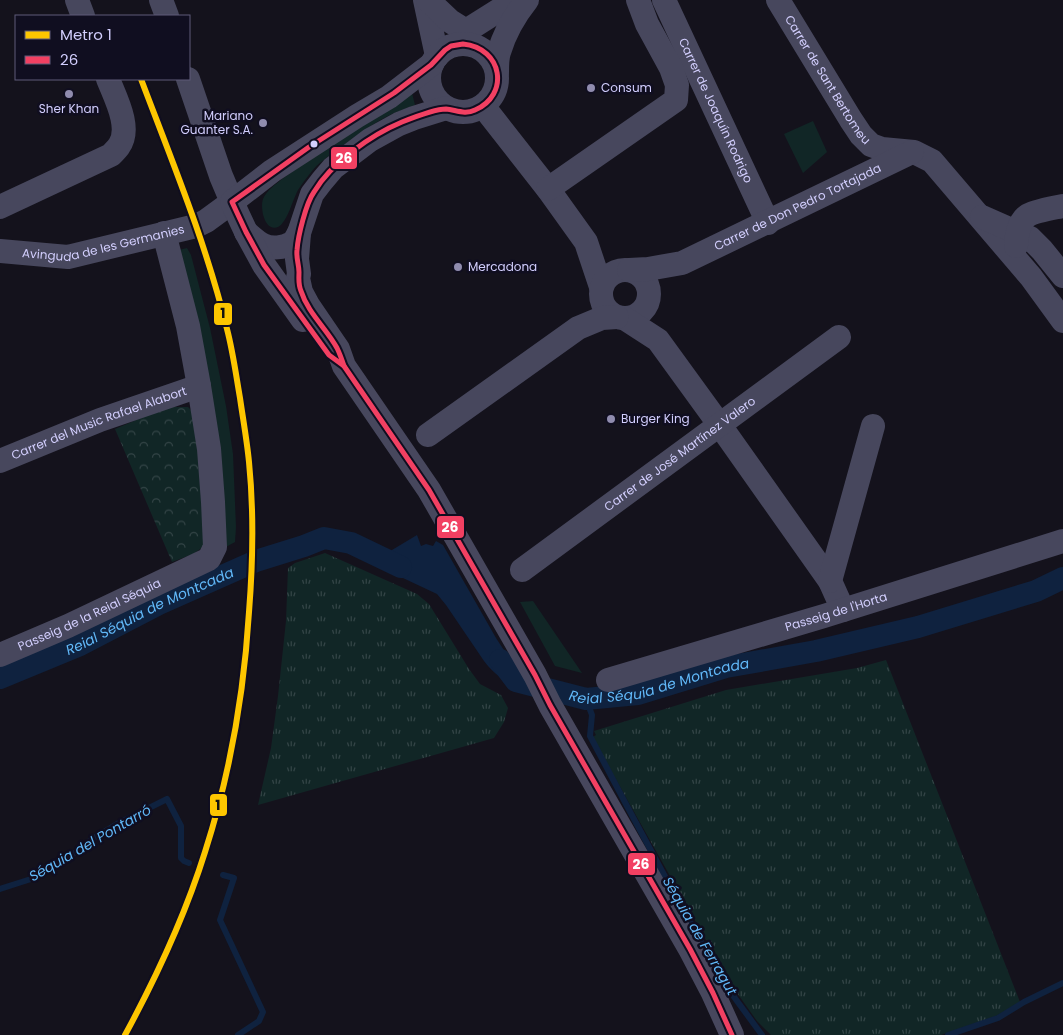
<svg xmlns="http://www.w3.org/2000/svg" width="1063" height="1035" font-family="Poppins,sans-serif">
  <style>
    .grass { fill: url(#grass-tufts) }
    .park { fill: url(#park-crowns) }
    .garden { fill: #112626 }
    .water { fill: #0f223f }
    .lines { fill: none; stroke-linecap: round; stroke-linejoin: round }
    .stream { stroke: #0f223f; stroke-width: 6 }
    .canal { stroke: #0f223f; stroke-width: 22 }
    .minor { stroke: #47475d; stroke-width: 24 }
    .bus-1-casing { stroke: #100e20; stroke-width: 9 }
    .bus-1 { stroke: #f24062; stroke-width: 5 }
    .metro-1-casing { stroke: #100e20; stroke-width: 10 }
    .metro-1 { stroke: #fdc600; stroke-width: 6 }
    .poi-dot { fill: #908cae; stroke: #100e20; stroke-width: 2 }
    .bus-dot { fill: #d2cefd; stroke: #100e20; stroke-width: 2 }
    .labels { text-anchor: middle; stroke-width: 5; stroke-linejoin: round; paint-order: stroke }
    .street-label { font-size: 12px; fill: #d2cefd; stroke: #100e20 }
    .poi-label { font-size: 12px; fill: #d2cefd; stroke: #100e20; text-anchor: start }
    .water-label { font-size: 14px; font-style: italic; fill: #61b8f8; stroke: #100e20 }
    .line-badge { stroke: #100e20; stroke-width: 2 }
    .badge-label { font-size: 14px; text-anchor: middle; font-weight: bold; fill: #fff }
    .pale-badge-label { font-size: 14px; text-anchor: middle; font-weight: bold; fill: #111 }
  </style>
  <defs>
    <pattern id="grass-tufts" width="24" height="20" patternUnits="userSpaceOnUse" patternTransform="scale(1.25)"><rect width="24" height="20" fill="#112626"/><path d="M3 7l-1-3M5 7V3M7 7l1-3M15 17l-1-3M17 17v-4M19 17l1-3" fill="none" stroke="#334446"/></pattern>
    <pattern id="park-crowns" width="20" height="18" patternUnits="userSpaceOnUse" patternTransform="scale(1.25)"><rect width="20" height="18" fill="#112626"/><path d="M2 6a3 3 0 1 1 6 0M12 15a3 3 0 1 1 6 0" fill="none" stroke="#334446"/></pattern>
  </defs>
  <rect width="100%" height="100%" fill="#14121c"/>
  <g class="grass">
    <path d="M325,553L417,594L429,604L469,669L480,684L501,695L508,708L504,722L494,738L258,805L271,748L278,696L286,621L288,568L295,563Z"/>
    <path d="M886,660L1020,1002L996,1016L941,1035H771L757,1021L730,983L595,742L593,737L596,735L594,731L726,690L857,668Z"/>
  </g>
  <path class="park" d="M167,407H188L196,415L206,545L193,554L172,562L115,429Z"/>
  <g class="garden">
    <path d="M411,89L415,105C406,109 395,112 386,117C369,126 352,139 335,151C327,158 318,163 312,171C307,177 302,184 298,190C293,199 287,223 278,227C264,232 260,207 263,199C267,190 275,185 282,179Z"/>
    <path d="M813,121L827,152L803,173L784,134Z"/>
    <path d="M187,248L191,255L210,328L226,406L233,454L236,527L235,542L224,548L175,251Z"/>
    <path d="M533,601L582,673L555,666L520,602Z"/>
  </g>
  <path class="water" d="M417,535L421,546L426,544L433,546L436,541L443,545L496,638L511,661L516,675L519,676L522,689C507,684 493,673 484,661L446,605L437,594L371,563L374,555L382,556Z"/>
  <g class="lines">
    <g class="stream">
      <path d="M586,699L592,715L590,736L627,806L676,897L726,986L762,1035"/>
      <path d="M223,875L234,878L220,920L263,1012L259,1021L238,1035"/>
      <path d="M0,889L31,879L72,855L92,839L117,824L167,799L181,826V858L184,861L189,863"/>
      <path d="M948,1035L998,1018L1024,1002L1063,983"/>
    </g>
    <g class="canal">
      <path id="s1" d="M500,660L516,681L586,699L638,694L726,667L816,651L918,627L1036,591L1063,578"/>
      <path id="s2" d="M0,678L80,645L159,604L256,561L304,546L324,538L351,543L401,567"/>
    </g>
    <g class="minor">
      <path d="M77,0L83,16"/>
      <path d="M161,0L167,16"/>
      <path d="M425,0L437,56"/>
      <path d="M428,0L450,21L466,31L515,0"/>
      <path id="s3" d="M664,0L768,223"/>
      <path id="s4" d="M778,0L851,120L861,135L871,145L882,149L914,152L932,161L1031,277L1063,321"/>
      <circle cx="463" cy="78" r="34"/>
      <path d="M497,72C497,65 497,58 499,52C505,32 515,15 527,0"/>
      <path d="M483,106L548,189L586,242L601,287"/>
      <path d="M446,108L414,118L399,124L370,140L333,168L322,181L312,194L299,233L297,259L299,274L298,278L301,292L308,305L338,349L344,366L429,490L535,675L550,705L690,949L713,993L732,1035"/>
      <path d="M548,189L676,100L677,85L671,68L647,24L638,0"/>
      <path d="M0,207L111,155C114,152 117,149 119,146C132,128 115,97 108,79"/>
      <path d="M982,217L1030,238L1042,250L1063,276"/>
      <path d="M246,232C252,237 257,242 263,245C271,249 284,248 292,243C295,241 297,236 299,233"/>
      <path d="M1016,246C1016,237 1019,222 1027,216C1034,211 1054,208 1063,206"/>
      <path id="s5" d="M0,251L68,257L196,226L206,221L232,202L221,176L188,79"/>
      <circle cx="625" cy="294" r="24"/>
      <path id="s6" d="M629,270L648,269L682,263L912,152"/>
      <path d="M624,318L658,340L719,424L830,581L843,610"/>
      <path d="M303,320L264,265L246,232L232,202L272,171L357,116L389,97L432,64"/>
      <path d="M428,435L578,328L602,318L617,317"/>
      <path id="s7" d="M0,461L100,420L199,386"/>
      <path id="s8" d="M522,570L839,337"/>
      <path d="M830,581L873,426"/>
      <path id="s9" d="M0,655L68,626L209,559L215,547L213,502L209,449L199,386L188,326L164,233"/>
      <path id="s10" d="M608,680L824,616L1063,541"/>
    </g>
    <g class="bus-1-casing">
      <g id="bus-1">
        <path d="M463,44C503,48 510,95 475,110C465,115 456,110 446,109C436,109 412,118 402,122C371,135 331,163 314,192C306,203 298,236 297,250C296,258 299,265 299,272C299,279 298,284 301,291C308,313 326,328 337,348C340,354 342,360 344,366L329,355L264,265L246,232L232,202L309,147L394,93L431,65L445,50L451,46Z"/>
        <path d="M344,366L429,490L535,675L550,705L690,949L713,993L732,1035"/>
      </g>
    </g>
    <use href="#bus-1" class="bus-1"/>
    <g class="metro-1-casing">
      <path id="metro-1" d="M125,1035C157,976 185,916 205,852C230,774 244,694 249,612C253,562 254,512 249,462C247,441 243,419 240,398C236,375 233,352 227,329C206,243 172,161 141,79"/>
    </g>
    <use href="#metro-1" class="metro-1"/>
  </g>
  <g class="poi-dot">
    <circle cx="591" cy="88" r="5"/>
    <circle cx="69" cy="94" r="5"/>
    <circle cx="263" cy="123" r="5"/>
    <circle cx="458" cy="267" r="5"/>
    <circle cx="611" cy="419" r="5"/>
  </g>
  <circle class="bus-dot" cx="314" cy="144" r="4.5"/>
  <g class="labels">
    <g class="street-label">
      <text dy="4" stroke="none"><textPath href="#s4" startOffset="94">Carrer de Sant Bertomeu</textPath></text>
      <text dy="4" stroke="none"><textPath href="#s3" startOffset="122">Carrer de Joaquín Rodrigo</textPath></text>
      <text dy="4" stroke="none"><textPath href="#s6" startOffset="182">Carrer de Don Pedro Tortajada</textPath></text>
      <text dy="4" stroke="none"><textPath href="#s5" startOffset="105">Avinguda de les Germanies</textPath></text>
      <text dy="4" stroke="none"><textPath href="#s7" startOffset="106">Carrer del Music Rafael Alabort</textPath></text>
      <text dy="4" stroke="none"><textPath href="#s8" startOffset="196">Carrer de José Martínez Valero</textPath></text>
      <text dy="4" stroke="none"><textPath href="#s10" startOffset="238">Passeig de l'Horta</textPath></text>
      <text dy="4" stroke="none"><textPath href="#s9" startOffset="98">Passeig de la Reial Séquia</textPath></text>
    </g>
    <g class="poi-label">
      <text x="601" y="92">Consum</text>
      <text x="69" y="113" text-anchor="middle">Sher Khan</text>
      <text x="253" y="120" text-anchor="end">Mariano<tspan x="253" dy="14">Guanter S.A.</tspan></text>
      <text x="468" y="271">Mercadona</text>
      <text x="621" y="423">Burger King</text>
    </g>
    <g class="water-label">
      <text dy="5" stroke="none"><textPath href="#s2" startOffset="164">Reial Séquia de Montcada</textPath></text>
      <text dy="5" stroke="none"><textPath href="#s1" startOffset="174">Reial Séquia de Montcada</textPath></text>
      <text transform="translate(90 843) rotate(-30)" y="5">Séquia del Pontarró</text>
      <text transform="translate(700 936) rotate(60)" y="5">Séquia de Ferragut</text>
    </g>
  </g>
  <g class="line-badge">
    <rect x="330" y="146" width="28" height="24" rx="5" fill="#f24062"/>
    <rect x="213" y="302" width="20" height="24" rx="5" fill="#fdc600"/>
    <rect x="436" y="515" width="29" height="24" rx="5" fill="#f24062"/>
    <rect x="209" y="793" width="19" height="24" rx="5" fill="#fdc600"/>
    <rect x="627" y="852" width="29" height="24" rx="5" fill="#f24062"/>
  </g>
  <g class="badge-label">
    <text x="344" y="163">26</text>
    <text x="450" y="532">26</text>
    <text x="641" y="869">26</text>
  </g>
  <g class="pale-badge-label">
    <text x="223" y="318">1</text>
    <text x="218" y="810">1</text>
  </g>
  <rect x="15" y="15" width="175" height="65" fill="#100e20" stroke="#5e5b78"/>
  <rect x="25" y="31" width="25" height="8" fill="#fdc600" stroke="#5e5b78"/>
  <text x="60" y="40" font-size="15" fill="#d2cefd">Metro 1</text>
  <rect x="25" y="56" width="25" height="8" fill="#f24062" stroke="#5e5b78"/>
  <text x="60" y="65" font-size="15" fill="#d2cefd">26</text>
</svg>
